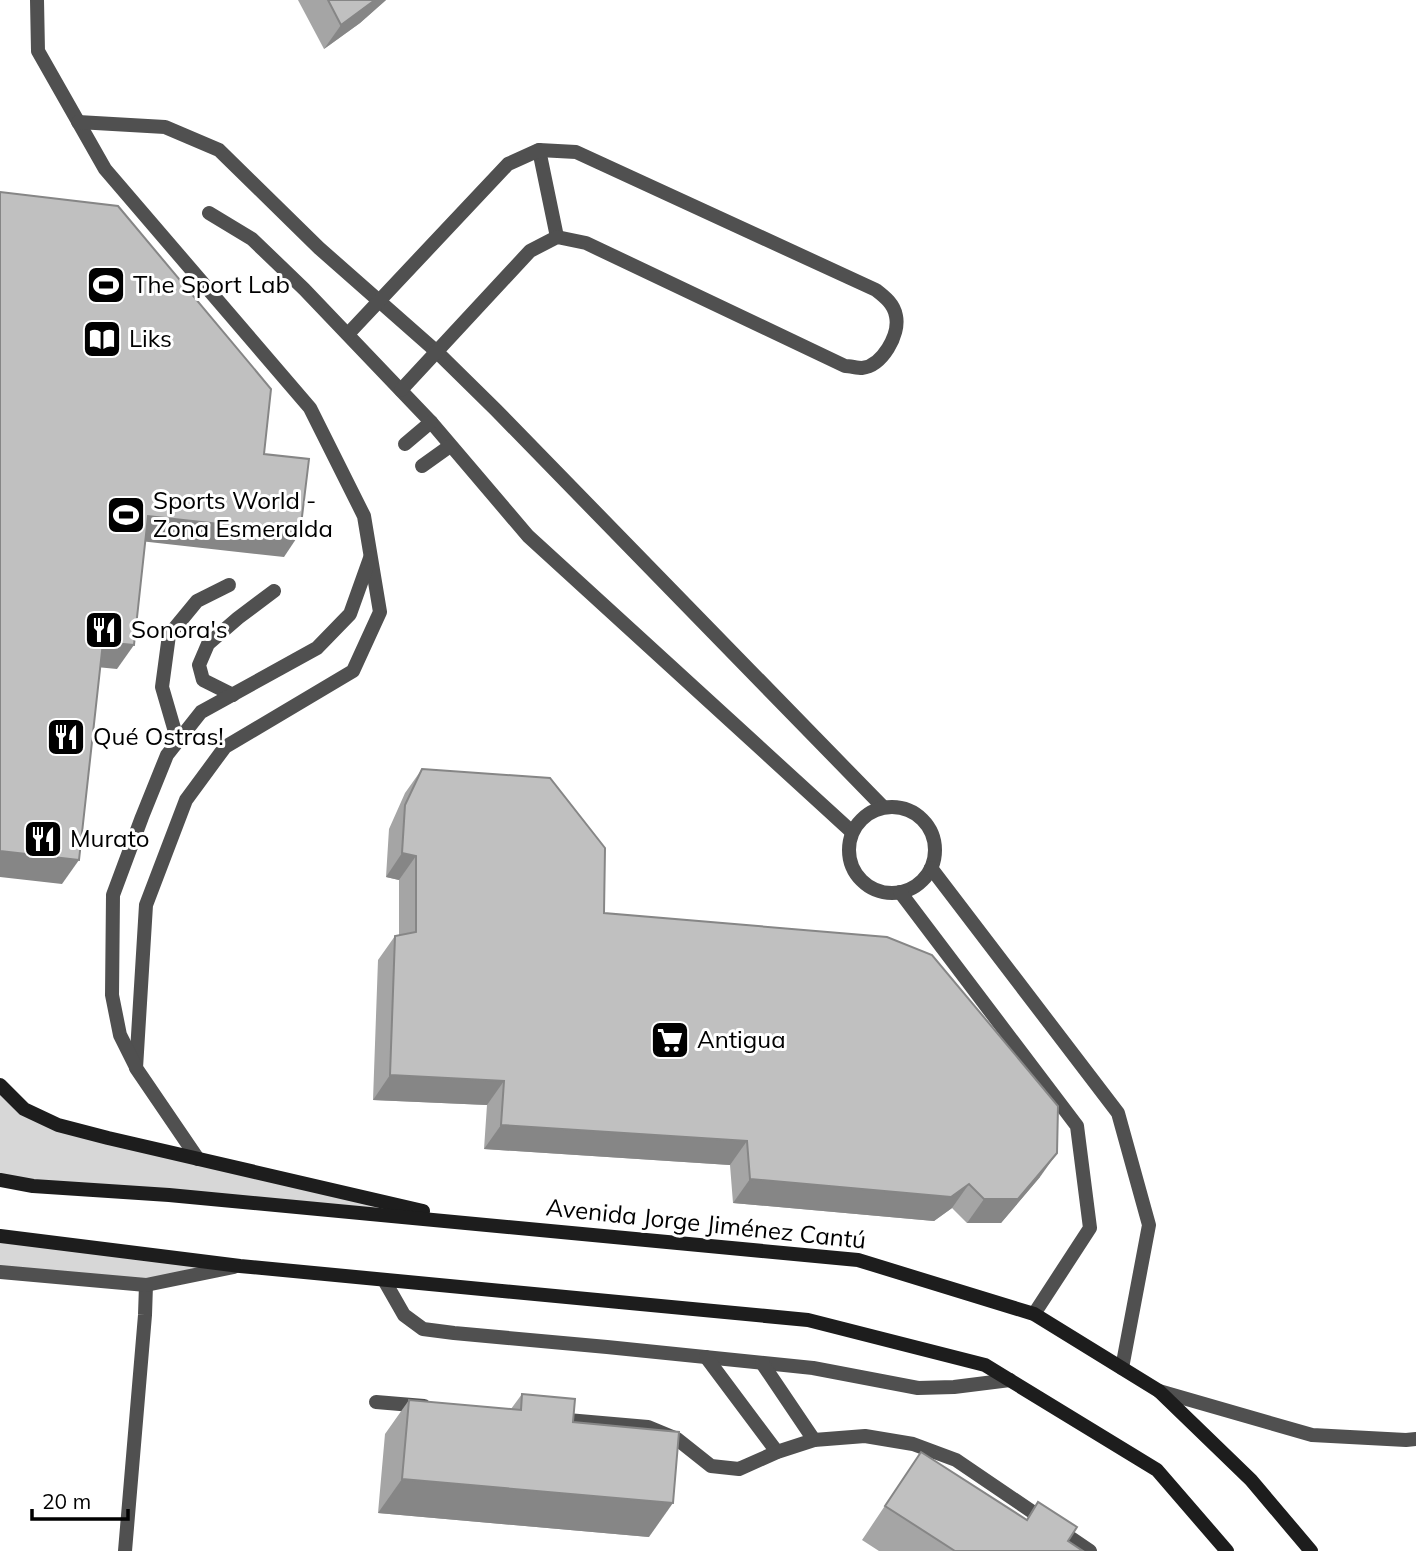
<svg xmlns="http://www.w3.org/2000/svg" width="1416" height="1551" font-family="Mulish,sans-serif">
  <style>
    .green { fill: #d7d7d7 }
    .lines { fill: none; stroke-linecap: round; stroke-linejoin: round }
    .service { stroke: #505050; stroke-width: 14 }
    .minor { stroke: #505050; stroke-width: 14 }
    .tertiary { stroke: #505050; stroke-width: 14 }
    .secondary { stroke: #1d1d1d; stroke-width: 14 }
    .wall { fill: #a5a5a5 }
    .shaded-wall { fill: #868686 }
    .building { fill: #c0c0c0; stroke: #868686; stroke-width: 2 }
    .labels { text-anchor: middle; stroke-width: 6; stroke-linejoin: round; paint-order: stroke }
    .poi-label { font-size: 24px; fill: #000; stroke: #fff; text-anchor: start }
    .street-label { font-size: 24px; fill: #000; stroke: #fff }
  </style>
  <rect width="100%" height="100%" fill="#fff"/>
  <g class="green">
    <path d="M0,1085L24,1109L108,1138L475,1223L0,1180Z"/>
    <path d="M0,1236L240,1266L146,1285L0,1272Z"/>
  </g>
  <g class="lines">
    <g class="service">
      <path d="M37,0L38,51L105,169L310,408L364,516L380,612L353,671L225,747L186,800L146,905L136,1068L198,1159"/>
      <path d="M78,122L165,127L219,150L319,248L437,352L496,410L883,807"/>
      <path d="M539,150L557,237"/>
      <path d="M209,213L252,239L304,289L431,422L528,536L852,832"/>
      <path d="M348,334L508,164L539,150L576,152L876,290C885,297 894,304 896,316C900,335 882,366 862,368C857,368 850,366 845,366L586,243L557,237L530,251L401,390"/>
      <path d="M405,444L431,422"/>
      <path d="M422,466L450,446"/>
      <path d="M233,695L203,680L199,665L208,644L238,618L274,591"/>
      <path d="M178,742L162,687L169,635L197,601L229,585"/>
      <circle cx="892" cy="850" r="43"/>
      <path d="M931,868L1118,1113L1149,1225L1122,1368"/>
      <path d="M900,892L1077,1126L1090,1228L1034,1314"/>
      <path d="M136,1067L120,1035L112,995L113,895L142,817L167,755L201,712L317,648L350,614L370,558"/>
    </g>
    <g class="minor">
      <path d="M384,1280L404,1315L423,1329L454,1333L607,1347L813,1368L918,1388L954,1387L1010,1380"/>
      <path d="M706,1357L777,1452"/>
      <path d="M762,1363L814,1440"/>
      <path d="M376,1402L424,1406"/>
      <path d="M556,1419L648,1427L677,1439L711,1466L739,1469L777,1452L814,1440L865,1436L913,1444L956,1460L1090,1551"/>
      <path d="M125,1551L145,1315L146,1285"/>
    </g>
    <g class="tertiary">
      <path d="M0,1272L146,1285L234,1267"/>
      <path d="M1159,1391L1312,1435L1406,1440L1416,1439"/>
    </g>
    <g class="secondary">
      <path d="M0,1085L24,1109L58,1125L108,1138L423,1211"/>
      <path d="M0,1180L33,1186L169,1195L858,1260L1034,1314L1159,1391L1251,1480L1311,1551"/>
      <path d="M0,1236L240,1266L808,1320L985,1365L1157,1470L1227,1551"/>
    </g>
  </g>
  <g class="wall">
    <path d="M298,0H386L360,23L324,49Z"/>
    <path d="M422,769L604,913L1040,1177L1001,1223H967L952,1208L934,1221L733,1203L730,1165L484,1149L487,1105L373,1100L378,960L395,936L399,935V880L386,877L389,829L405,793Z"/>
    <path d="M522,1394L573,1422L649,1537L378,1513L385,1434L409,1400L511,1409Z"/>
    <path d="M921,1452L1026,1520L1038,1502L1068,1541L1083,1551H879L862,1540Z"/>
  </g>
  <g class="shaded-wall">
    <path d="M375,0H386L360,23L324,49L341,25Z"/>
    <path d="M148,516L300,533L284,557L131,540Z"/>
    <path d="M103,642L134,645L117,669L86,666Z"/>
    <path d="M0,851L79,860L62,884L0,877Z"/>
    <path d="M402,853L416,856L399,880L386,877Z"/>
    <path d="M390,1075L504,1081L487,1105L373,1100Z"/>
    <path d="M501,1125L747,1141L730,1165L484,1149Z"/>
    <path d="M1057,1153L1040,1177L1001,1223H967L984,1199Z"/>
    <path d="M750,1179L969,1184L952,1208L934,1221L733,1203Z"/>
    <path d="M402,1479L673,1503L649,1537L378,1513Z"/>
  </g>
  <g class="building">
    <path d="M328,0H375L341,25Z"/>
    <path d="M0,192L118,206L271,389L264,454L309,459L300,533L148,516L134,645L103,642L79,860L0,851Z"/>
    <path d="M422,769L550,778L605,848L604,913L887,937L932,955L1058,1106L1057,1153L1018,1199H984L969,1184L951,1197L750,1179L747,1141L501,1125L504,1081L390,1075L395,936L416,932V856L402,853L405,805Z"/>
    <path d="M522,1394L575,1399L573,1422L679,1432L673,1503L402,1479L409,1400L521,1410Z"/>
    <path d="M921,1452L1027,1520L1038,1502L1077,1527L1068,1541L1083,1551H955L885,1506Z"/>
  </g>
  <defs>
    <g id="stadium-square" transform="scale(2.0125)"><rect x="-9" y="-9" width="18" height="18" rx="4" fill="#000" stroke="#fff"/><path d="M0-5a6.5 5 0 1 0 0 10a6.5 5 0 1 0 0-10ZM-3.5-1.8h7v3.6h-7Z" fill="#fff"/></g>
    <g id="library-square" transform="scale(2.0125)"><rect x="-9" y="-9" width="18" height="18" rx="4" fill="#000" stroke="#fff"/><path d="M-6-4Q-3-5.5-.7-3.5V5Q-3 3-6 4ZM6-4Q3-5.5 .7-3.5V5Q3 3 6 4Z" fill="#fff"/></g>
    <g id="restaurant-square" transform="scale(2.0125)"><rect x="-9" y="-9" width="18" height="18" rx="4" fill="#000" stroke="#fff"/><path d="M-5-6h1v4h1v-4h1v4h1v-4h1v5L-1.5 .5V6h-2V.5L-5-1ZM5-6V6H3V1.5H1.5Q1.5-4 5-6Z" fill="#fff"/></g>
    <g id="supermarket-square" transform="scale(2.0125)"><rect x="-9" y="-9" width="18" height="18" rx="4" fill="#000" stroke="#fff"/><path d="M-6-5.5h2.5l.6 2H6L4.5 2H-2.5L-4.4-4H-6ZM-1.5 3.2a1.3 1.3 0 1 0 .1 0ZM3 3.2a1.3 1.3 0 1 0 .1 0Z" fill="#fff"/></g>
  </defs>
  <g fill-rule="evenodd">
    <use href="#stadium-square" x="106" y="285"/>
    <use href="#library-square" x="102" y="339"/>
    <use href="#stadium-square" x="126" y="515"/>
    <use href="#restaurant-square" x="104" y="630"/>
    <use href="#restaurant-square" x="66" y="737"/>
    <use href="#restaurant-square" x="43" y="839"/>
    <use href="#supermarket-square" x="670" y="1040"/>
  </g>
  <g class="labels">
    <g class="poi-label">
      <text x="133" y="293">The Sport Lab</text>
      <text x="129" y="347">Liks</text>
      <text x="153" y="509">Sports World -<tspan x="153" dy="28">Zona Esmeralda</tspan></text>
      <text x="131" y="638">Sonora's</text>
      <text x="93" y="745">Qué Ostras!</text>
      <text x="70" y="847">Murato</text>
      <text x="697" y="1048">Antigua</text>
    </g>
    <g class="street-label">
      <text transform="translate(706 1224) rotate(6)" y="8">Avenida Jorge Jiménez Cantú</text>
    </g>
  </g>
  <path d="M32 1509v10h96v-10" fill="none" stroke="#000000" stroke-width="3.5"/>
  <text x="42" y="1509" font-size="21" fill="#000000" stroke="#ffffff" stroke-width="5" paint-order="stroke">20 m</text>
</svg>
